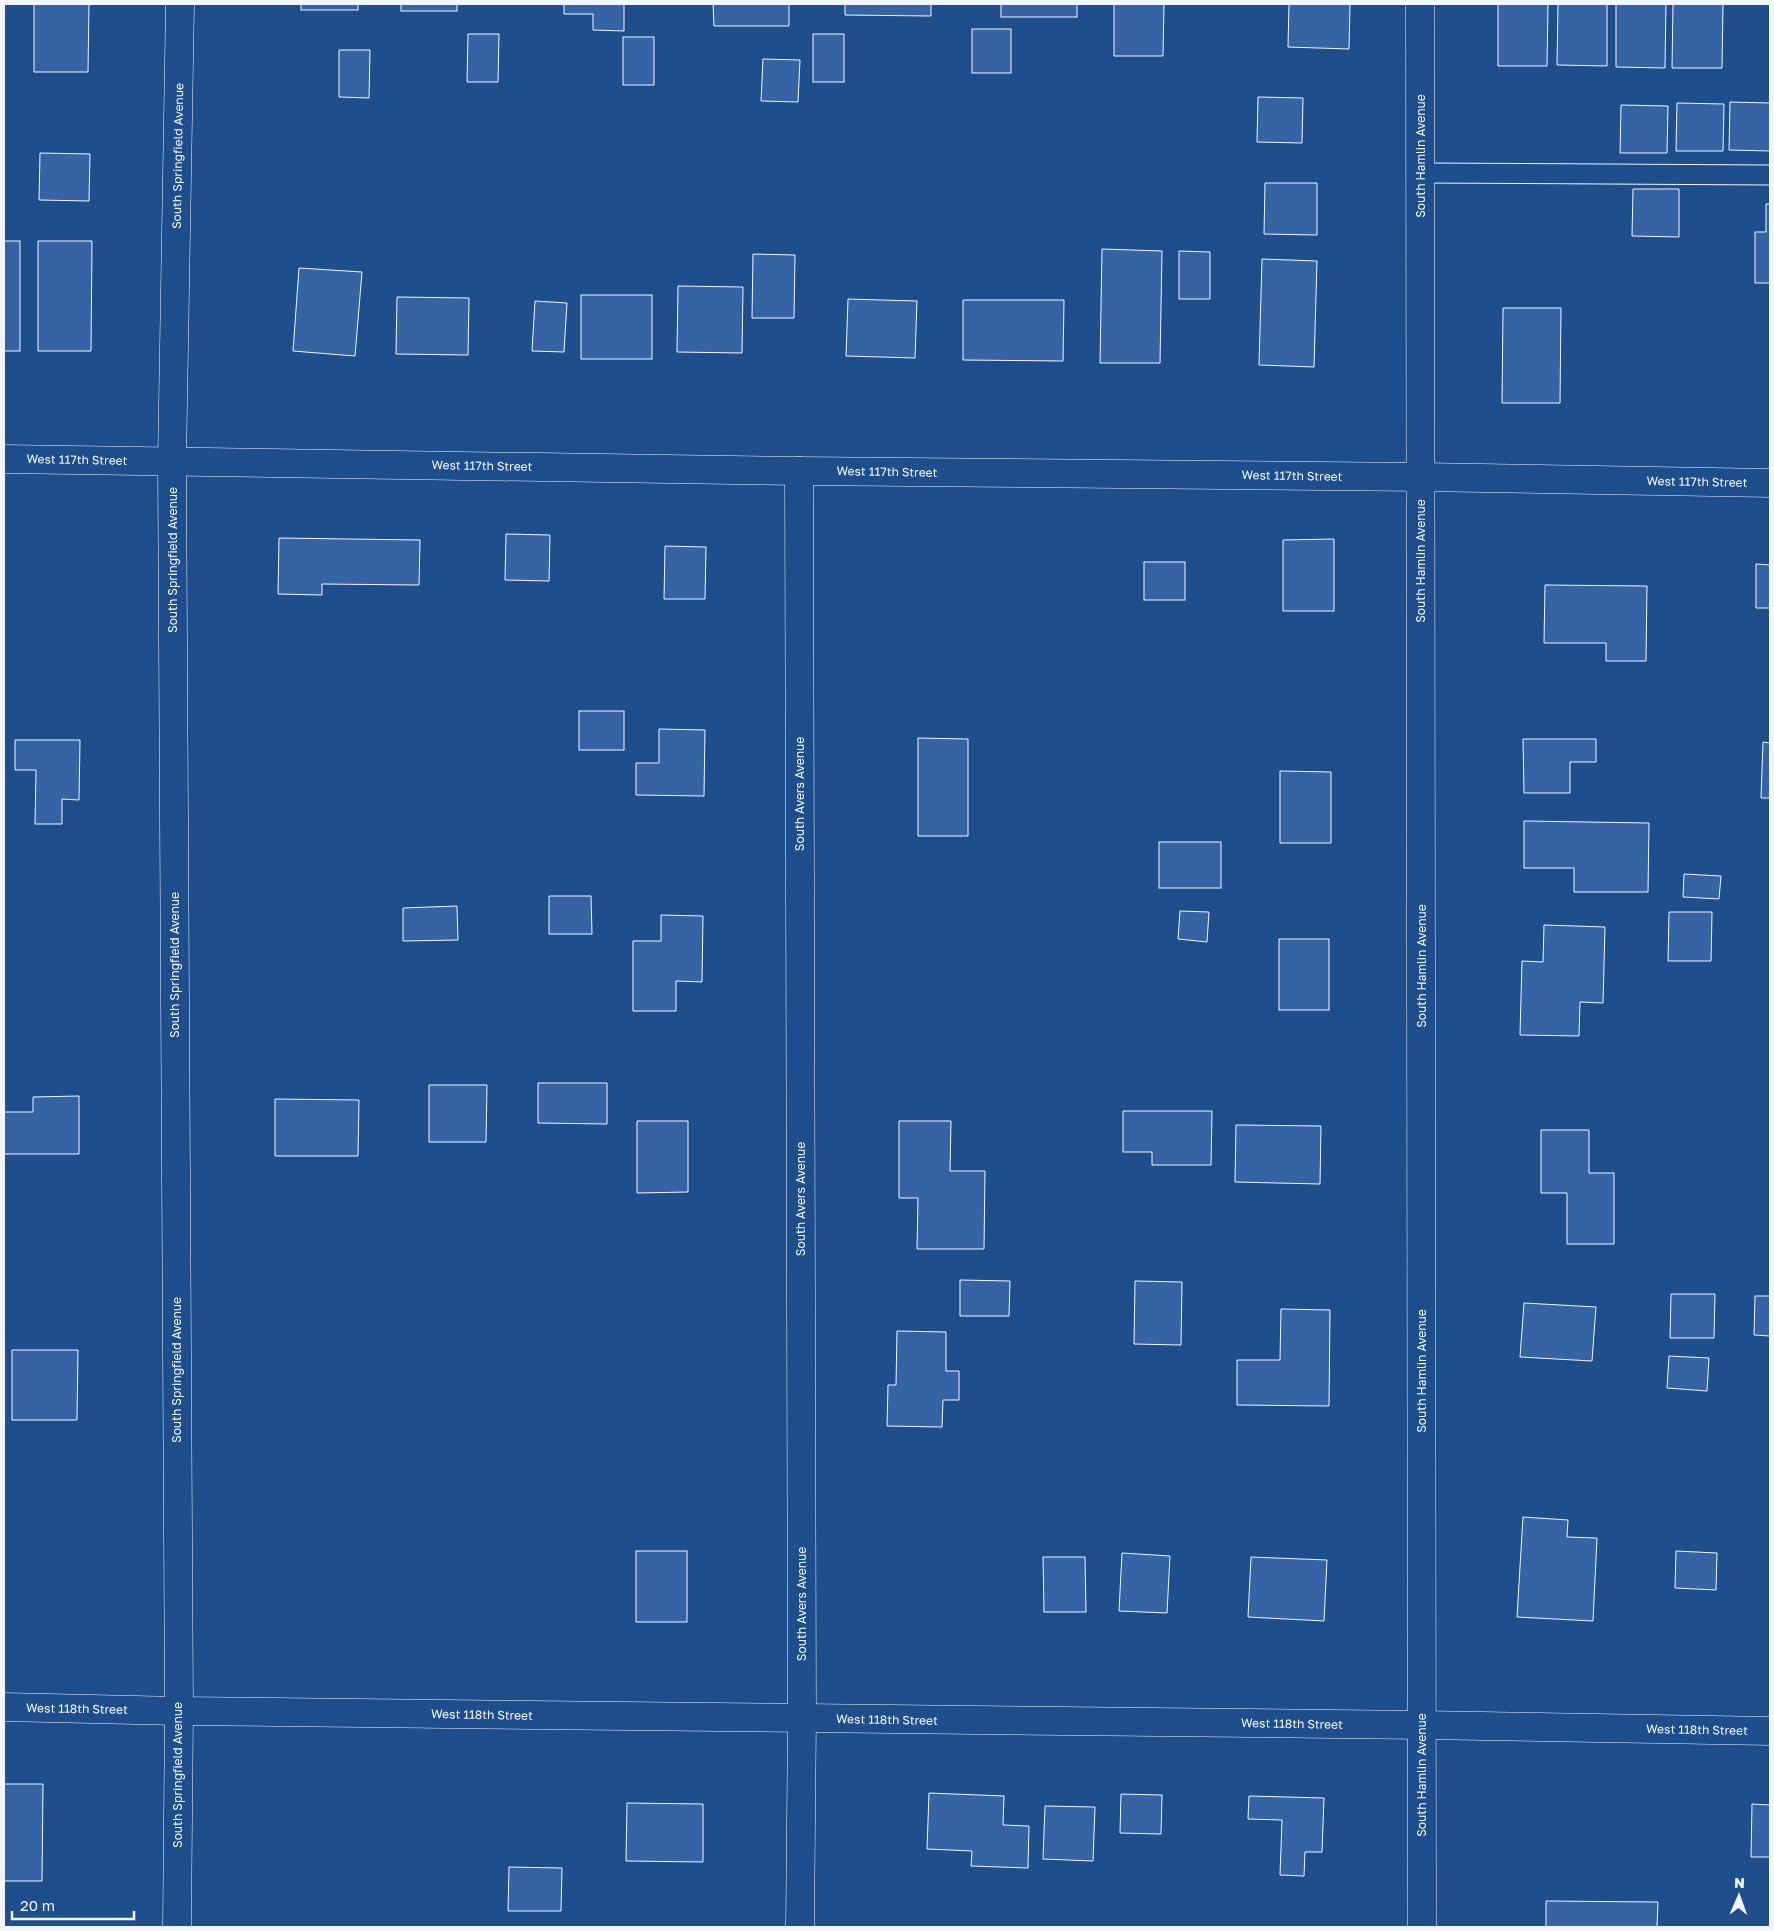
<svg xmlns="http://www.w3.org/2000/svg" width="1774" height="1931" font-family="'Golos Text',sans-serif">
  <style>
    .building { fill: #3563a3; stroke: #f2f6ff }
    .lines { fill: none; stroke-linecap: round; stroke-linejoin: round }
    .lane-casing { stroke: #f2f6ff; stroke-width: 21 }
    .street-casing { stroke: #f2f6ff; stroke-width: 29 }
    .lane { stroke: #1f4e8c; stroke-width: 19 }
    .street { stroke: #1f4e8c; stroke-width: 28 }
    .labels { text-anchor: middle; stroke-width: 4; stroke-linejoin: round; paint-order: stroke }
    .street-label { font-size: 12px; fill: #f2f6ff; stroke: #1f4e8c }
  </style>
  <rect width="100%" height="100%" fill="#1f4e8c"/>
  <g class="building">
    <path d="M34,4H89L88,72H34Z"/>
    <rect x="301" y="4" width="57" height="6"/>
    <rect x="401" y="4" width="56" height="7"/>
    <path d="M564,4H624V31L593,30V14H564Z"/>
    <path d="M713,4H789V26H714Z"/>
    <path d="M845,4H931V16L845,15Z"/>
    <rect x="1001" y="4" width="76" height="13"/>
    <path d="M1114,4H1164L1163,56H1114Z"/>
    <path d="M1289,4H1350L1349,49L1288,47Z"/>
    <path d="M1498,4H1548L1547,66H1498Z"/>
    <path d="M1558,4H1607V66L1557,65Z"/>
    <path d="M1616,4H1666L1665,68L1616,67Z"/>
    <path d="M1673,4H1723L1722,68H1672Z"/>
    <rect x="972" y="29" width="39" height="44"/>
    <path d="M468,34H499L498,82H467Z"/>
    <rect x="813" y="34" width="31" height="48"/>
    <rect x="623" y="37" width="31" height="48"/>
    <path d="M339,50H370L369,98L339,97Z"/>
    <path d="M763,59L800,60L798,102L761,101Z"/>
    <path d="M1258,97L1303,98L1302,143L1257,142Z"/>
    <path d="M1730,102L1770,103V151L1729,150Z"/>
    <path d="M1677,103L1724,104L1723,151H1676Z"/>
    <path d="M1621,105L1668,106L1667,153H1620Z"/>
    <path d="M40,153L90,154L89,201L39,200Z"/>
    <path d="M1265,183H1317V235L1264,234Z"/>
    <path d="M1633,189H1679V237L1632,236Z"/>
    <path d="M1766,204H1770V283H1755V232H1766Z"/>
    <rect x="4" y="241" width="16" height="110"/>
    <path d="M38,241H92L91,351H38Z"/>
    <path d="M1102,249L1162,251L1160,363H1100Z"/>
    <path d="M1179,251L1210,252V299H1179Z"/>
    <path d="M753,254L795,255L794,318H752Z"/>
    <path d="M1262,259L1317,261L1314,367L1259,365Z"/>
    <path d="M299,268L362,272L355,356L293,351Z"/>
    <path d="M678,286L743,287L742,353L677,352Z"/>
    <rect x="581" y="295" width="71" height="64"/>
    <path d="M397,297L469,298L468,355L396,354Z"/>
    <path d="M848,299L917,301L915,358L846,356Z"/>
    <path d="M963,300H1064L1063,361L963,360Z"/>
    <path d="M535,301L567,303L564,352L532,351Z"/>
    <path d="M1503,308H1561L1560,403H1502Z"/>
    <path d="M506,534L550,535L549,581L505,580Z"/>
    <path d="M279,538L420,540L419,585L322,584V595L278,594Z"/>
    <path d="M1334,539V611H1283V540Z"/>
    <path d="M665,546L706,547L705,599H664Z"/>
    <rect x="1144" y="562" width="41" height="38"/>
    <path d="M1756,564L1770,565V608H1756Z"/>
    <path d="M1545,585L1647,586L1646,661H1606V643H1544Z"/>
    <rect x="579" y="711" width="45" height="39"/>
    <path d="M659,729L705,730L704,796L636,795V763H659Z"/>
    <path d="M918,738L968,739V836H918Z"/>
    <path d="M1523,739H1596V762H1570V793H1524Z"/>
    <path d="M15,740H80L79,800L62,799V824H35L36,770H15Z"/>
    <path d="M1763,742L1770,743V798H1761Z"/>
    <path d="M1280,771L1331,772V843H1280Z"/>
    <path d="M1524,821L1649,823L1648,892H1574V868H1524Z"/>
    <rect x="1159" y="842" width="62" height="46"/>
    <path d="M1684,874L1721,876L1719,899L1683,897Z"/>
    <path d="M549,896H591L592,934H549Z"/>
    <path d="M457,906L458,940L403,941V908Z"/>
    <path d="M1180,911L1209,912L1207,942L1178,939Z"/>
    <path d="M1669,912H1712L1711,961H1668Z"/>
    <path d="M661,915L703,916L702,982L676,981V1011H633V941H661Z"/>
    <path d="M1544,925L1605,927L1603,1003L1580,1002L1579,1036L1520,1035L1522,961L1543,962Z"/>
    <rect x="1279" y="939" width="50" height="71"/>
    <path d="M538,1083H607V1124L538,1123Z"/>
    <path d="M429,1085H487L486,1142H429Z"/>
    <path d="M79,1096V1154H4V1112H33V1097Z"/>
    <path d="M275,1099L359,1100L358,1156H275Z"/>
    <path d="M1123,1111H1212L1211,1165H1152V1152H1123Z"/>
    <path d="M637,1121H688V1192L637,1193Z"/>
    <path d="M899,1121H951L950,1171H985L984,1249H917L918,1198H899Z"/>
    <path d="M1236,1125L1321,1126L1320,1184L1235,1182Z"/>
    <path d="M1541,1130H1589V1173H1614V1244H1567V1193H1541Z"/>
    <path d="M960,1280L1010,1281L1009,1316H960Z"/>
    <path d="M1135,1281L1182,1282L1181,1345L1134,1344Z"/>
    <path d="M1671,1294H1715L1714,1338H1670Z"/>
    <path d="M1755,1296H1770V1336L1754,1335Z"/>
    <path d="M1524,1303L1596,1307L1592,1361L1520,1357Z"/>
    <path d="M1281,1309L1330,1310L1329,1406L1237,1405V1360H1280Z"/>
    <path d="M897,1331L946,1332V1371H959V1400H943L942,1427L887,1426L888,1385H896Z"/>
    <path d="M12,1350H78L77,1420H12Z"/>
    <path d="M1669,1356L1709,1358L1707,1391L1667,1388Z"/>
    <path d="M1523,1517L1568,1520L1567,1537L1597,1538L1593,1621L1517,1617Z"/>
    <rect x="636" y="1551" width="51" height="71"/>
    <path d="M1676,1551L1717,1553L1716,1590L1675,1588Z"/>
    <path d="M1122,1553L1170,1556L1167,1613L1119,1611Z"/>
    <path d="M1043,1557H1085L1086,1612H1044Z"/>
    <path d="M1251,1557L1327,1560L1324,1621L1248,1617Z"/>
    <path d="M4,1784H43L42,1881H4Z"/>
    <path d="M929,1793L1004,1796L1003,1825L1029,1826L1028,1868L971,1866L972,1851L927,1849Z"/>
    <path d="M1121,1794L1162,1795L1161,1834L1120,1833Z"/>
    <path d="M1249,1796L1324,1798L1322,1852H1305L1304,1876L1280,1875L1282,1820L1248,1819Z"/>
    <path d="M627,1803L703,1804V1862L626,1861Z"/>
    <path d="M1752,1804L1770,1805V1857H1751Z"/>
    <path d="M1045,1806L1095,1807L1093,1861L1043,1859Z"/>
    <path d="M509,1867L562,1868L561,1911H508Z"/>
    <path d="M1546,1901L1658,1902L1657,1927H1546Z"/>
  </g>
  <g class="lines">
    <g class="lane-casing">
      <path id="lane" d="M1421,173L1770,175"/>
    </g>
    <g class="street-casing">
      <g id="street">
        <path d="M1420,4L1422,1927"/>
        <path d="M4,459L799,471L1421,477L1770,483"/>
        <path d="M799,471L802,1719L800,1927"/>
        <path d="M4,1707L179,1711L1422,1725L1770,1731"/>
        <path d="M177,1927L179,1711L172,461L180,4"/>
      </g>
    </g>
    <use href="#lane" class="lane"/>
    <use href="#street" class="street"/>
  </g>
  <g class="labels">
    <g class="street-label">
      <text transform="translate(178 156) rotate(-89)" y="4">South Springfield Avenue</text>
      <text transform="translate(1421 156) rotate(-90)" y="4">South Hamlin Avenue</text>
      <text transform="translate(77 460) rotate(1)" y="4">West 117th Street</text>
      <text transform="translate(482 466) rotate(1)" y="4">West 117th Street</text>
      <text transform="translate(887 472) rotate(1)" y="4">West 117th Street</text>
      <text transform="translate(1292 476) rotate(1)" y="4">West 117th Street</text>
      <text transform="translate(1697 482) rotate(1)" y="4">West 117th Street</text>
      <text transform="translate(173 560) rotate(-90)" y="4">South Springfield Avenue</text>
      <text transform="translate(1421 561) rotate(-90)" y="4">South Hamlin Avenue</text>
      <text transform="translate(800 794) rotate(-90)" y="4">South Avers Avenue</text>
      <text transform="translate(175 965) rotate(-90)" y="4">South Springfield Avenue</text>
      <text transform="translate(1422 966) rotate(-90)" y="4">South Hamlin Avenue</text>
      <text transform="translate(801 1199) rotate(-90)" y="4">South Avers Avenue</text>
      <text transform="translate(177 1370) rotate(-90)" y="4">South Springfield Avenue</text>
      <text transform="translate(1422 1371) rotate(-90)" y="4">South Hamlin Avenue</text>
      <text transform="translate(802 1604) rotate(-90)" y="4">South Avers Avenue</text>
      <text transform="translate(77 1709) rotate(1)" y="4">West 118th Street</text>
      <text transform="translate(482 1715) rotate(1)" y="4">West 118th Street</text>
      <text transform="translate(887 1720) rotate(1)" y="4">West 118th Street</text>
      <text transform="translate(1292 1724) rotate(1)" y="4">West 118th Street</text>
      <text transform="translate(1697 1730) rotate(1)" y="4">West 118th Street</text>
      <text transform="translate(178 1775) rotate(-90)" y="4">South Springfield Avenue</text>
      <text transform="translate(1422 1775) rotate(-90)" y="4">South Hamlin Avenue</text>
    </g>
  </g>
  <rect width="1774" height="1931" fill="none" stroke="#f2f6ff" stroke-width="10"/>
  <g transform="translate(1739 1896) rotate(2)" stroke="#1f4e8c" stroke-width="4" paint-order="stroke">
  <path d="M0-4L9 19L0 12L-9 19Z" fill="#f2f6ff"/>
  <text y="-8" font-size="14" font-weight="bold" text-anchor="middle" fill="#f2f6ff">N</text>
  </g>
  <path d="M12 1911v8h122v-8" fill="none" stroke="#f2f6ff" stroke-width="2.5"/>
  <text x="20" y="1911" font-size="15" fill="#f2f6ff" stroke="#1f4e8c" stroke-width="4" paint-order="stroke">20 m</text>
</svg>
